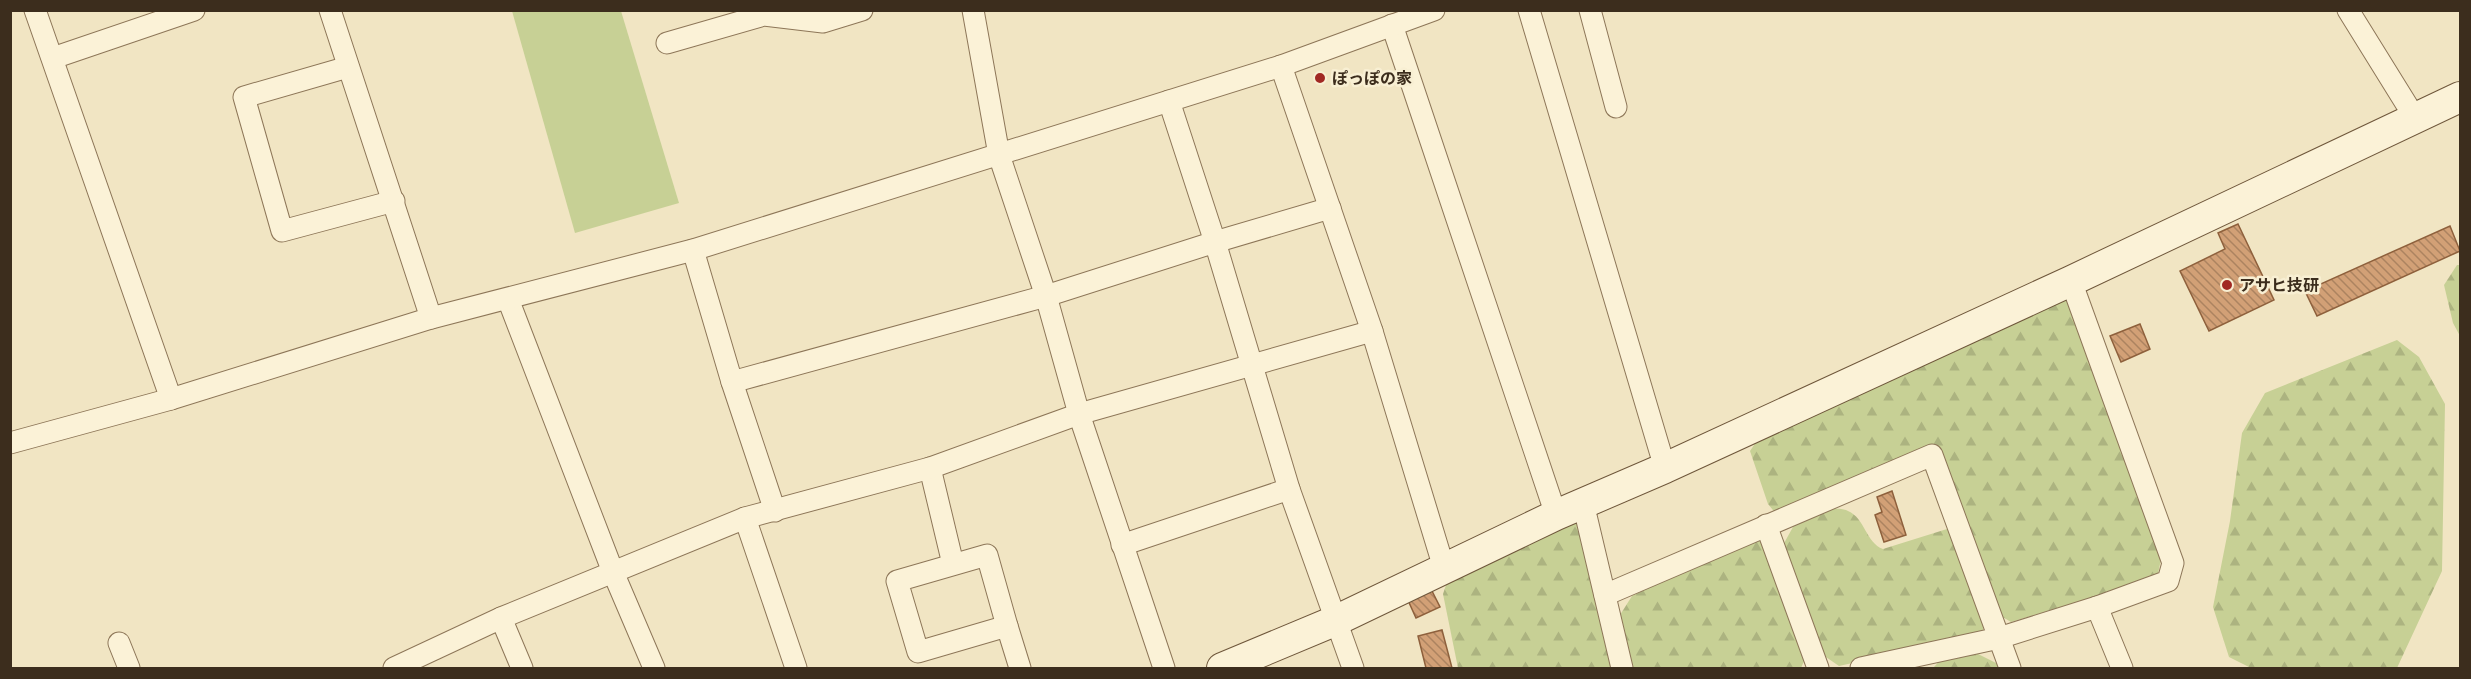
<svg xmlns="http://www.w3.org/2000/svg" width="2471" height="679" font-family="Georgia,'Noto Sans JP',serif">
  <style>
    .grass { fill: #c7d095 }
    .forest { fill: url(#forest-firs) }
    .building { fill: url(#building-back-hatch); stroke: #8e603c; stroke-width: 1.5 }
    .lines { fill: none; stroke-linecap: round; stroke-linejoin: round }
    .street-casing { stroke: #8d7658; stroke-width: 23 }
    .secondary-casing { stroke: #6f573b; stroke-width: 32 }
    .street { stroke: #fbf2d7; stroke-width: 21 }
    .secondary { stroke: #fbf2d7; stroke-width: 30 }
    .poi-dot { fill: #a12823; stroke: #f8efd3; stroke-width: 2 }
    .labels { text-anchor: middle; stroke-width: 5; stroke-linejoin: round; paint-order: stroke }
    .poi-label { font-size: 16px; font-weight: bold; fill: #3c2d1d; stroke: #f8efd3; text-anchor: start }
  </style>
  <defs>
    <pattern id="forest-firs" width="22" height="20" patternUnits="userSpaceOnUse" patternTransform="scale(1.5)"><rect width="22" height="20" fill="#c7d095"/><path d="M5 1l3.5 6h-7zM16 11l3.5 6h-7z" fill="#acb380"/></pattern>
    <pattern id="building-back-hatch" width="6" height="6" patternUnits="userSpaceOnUse" patternTransform="scale(1.5)"><rect width="6" height="6" fill="#d2a076"/><path d="M-1 5l2 2M0 0l6 6M5-1l2 2" fill="none" stroke="#ac8360"/></pattern>
  </defs>
  <rect width="100%" height="100%" fill="#f1e5c3"/>
  <path class="grass" d="M512,11H621L679,203L575,233Z"/>
  <g class="forest">
    <path d="M2457,265H2460V336L2453,323L2444,285Z"/>
    <path d="M2060,299H2070L2162,554L2158,574L2141,583L2011,622L1996,613L1941,454L1777,515L1768,504L1750,451L1760,436Z"/>
    <path d="M2397,340L2419,357L2445,404L2442,571L2397,668H2251L2229,657L2213,607L2230,521L2242,433L2265,393Z"/>
    <path d="M1829,508C1834,509 1843,508 1848,511C1865,518 1866,543 1883,549L1947,529L1952,534L1985,622L1982,634L1839,666L1823,655L1783,545L1793,527Z"/>
    <path d="M1573,518L1581,521L1611,668H1458L1443,594L1447,582Z"/>
    <path d="M1752,535L1759,536L1805,659L1801,668H1629L1620,615L1632,596Z"/>
    <path d="M1976,653L1998,664L2000,668H1933L1946,654Z"/>
  </g>
  <g class="building">
    <path d="M2238,224L2274,300L2209,331L2180,271L2225,249L2218,233Z"/>
    <path d="M2450,226L2460,251L2317,316L2305,291Z"/>
    <path d="M2140,324L2150,349L2121,362L2110,336Z"/>
    <path d="M1892,491L1906,535L1884,542L1875,515L1882,512L1877,497Z"/>
    <path d="M1430,587L1440,607L1416,618L1407,598Z"/>
    <path d="M1442,630L1452,668H1426L1418,636Z"/>
  </g>
  <g class="lines">
    <g class="street-casing">
      <g id="street">
        <path d="M35,10L171,399"/>
        <path d="M330,10L431,318"/>
        <path d="M973,10L999,155L1046,296L1079,414L1164,668"/>
        <path d="M1529,10L1665,468"/>
        <path d="M1590,10L1616,107"/>
        <path d="M2348,10L2415,118"/>
        <path d="M1392,25L1556,515"/>
        <path d="M667,43L764,15L823,22L862,10"/>
        <path d="M53,58L194,10"/>
        <path d="M1281,66L1372,331L1444,568"/>
        <path d="M348,67L244,97L282,231L394,201"/>
        <path d="M1169,101L1215,242L1289,489L1353,668"/>
        <path d="M693,250L732,382L775,511"/>
        <path d="M508,299L613,572L654,668"/>
        <path d="M732,382L1046,296L1215,242L1330,208"/>
        <path d="M10,443L171,399L431,318L693,250L1281,66L1434,10"/>
        <path d="M930,468L953,564"/>
        <path d="M1583,503L1622,668"/>
        <path d="M745,518L796,668"/>
        <path d="M1766,525L1818,668"/>
        <path d="M1122,545L1289,489"/>
        <path d="M987,555L1007,626L918,652L897,581Z"/>
        <path d="M1605,595L1932,455L2010,668"/>
        <path d="M2097,607L2122,668"/>
        <path d="M501,618L522,668"/>
        <path d="M1007,626L1020,668"/>
        <path d="M119,643L129,668"/>
        <path d="M394,668L501,618L745,518L930,468L1079,414L1372,331"/>
        <path d="M1861,668L1999,638L2097,607L2168,581L2173,563L2071,281"/>
      </g>
    </g>
    <g class="secondary-casing">
      <path id="secondary" d="M1222,668L1337,620L1556,515L1665,468L2071,281L2460,97"/>
    </g>
    <use href="#street" class="street"/>
    <use href="#secondary" class="secondary"/>
  </g>
  <g class="poi-dot">
    <circle cx="1320" cy="78" r="6"/>
    <circle cx="2227" cy="285" r="6"/>
  </g>
  <g class="labels">
    <g class="poi-label">
      <text x="1332" y="84">ぽっぽの家</text>
      <text x="2239" y="291">アサヒ技研</text>
    </g>
  </g>
  <rect width="2471" height="679" fill="none" stroke="#3c2d1d" stroke-width="24"/>
</svg>
